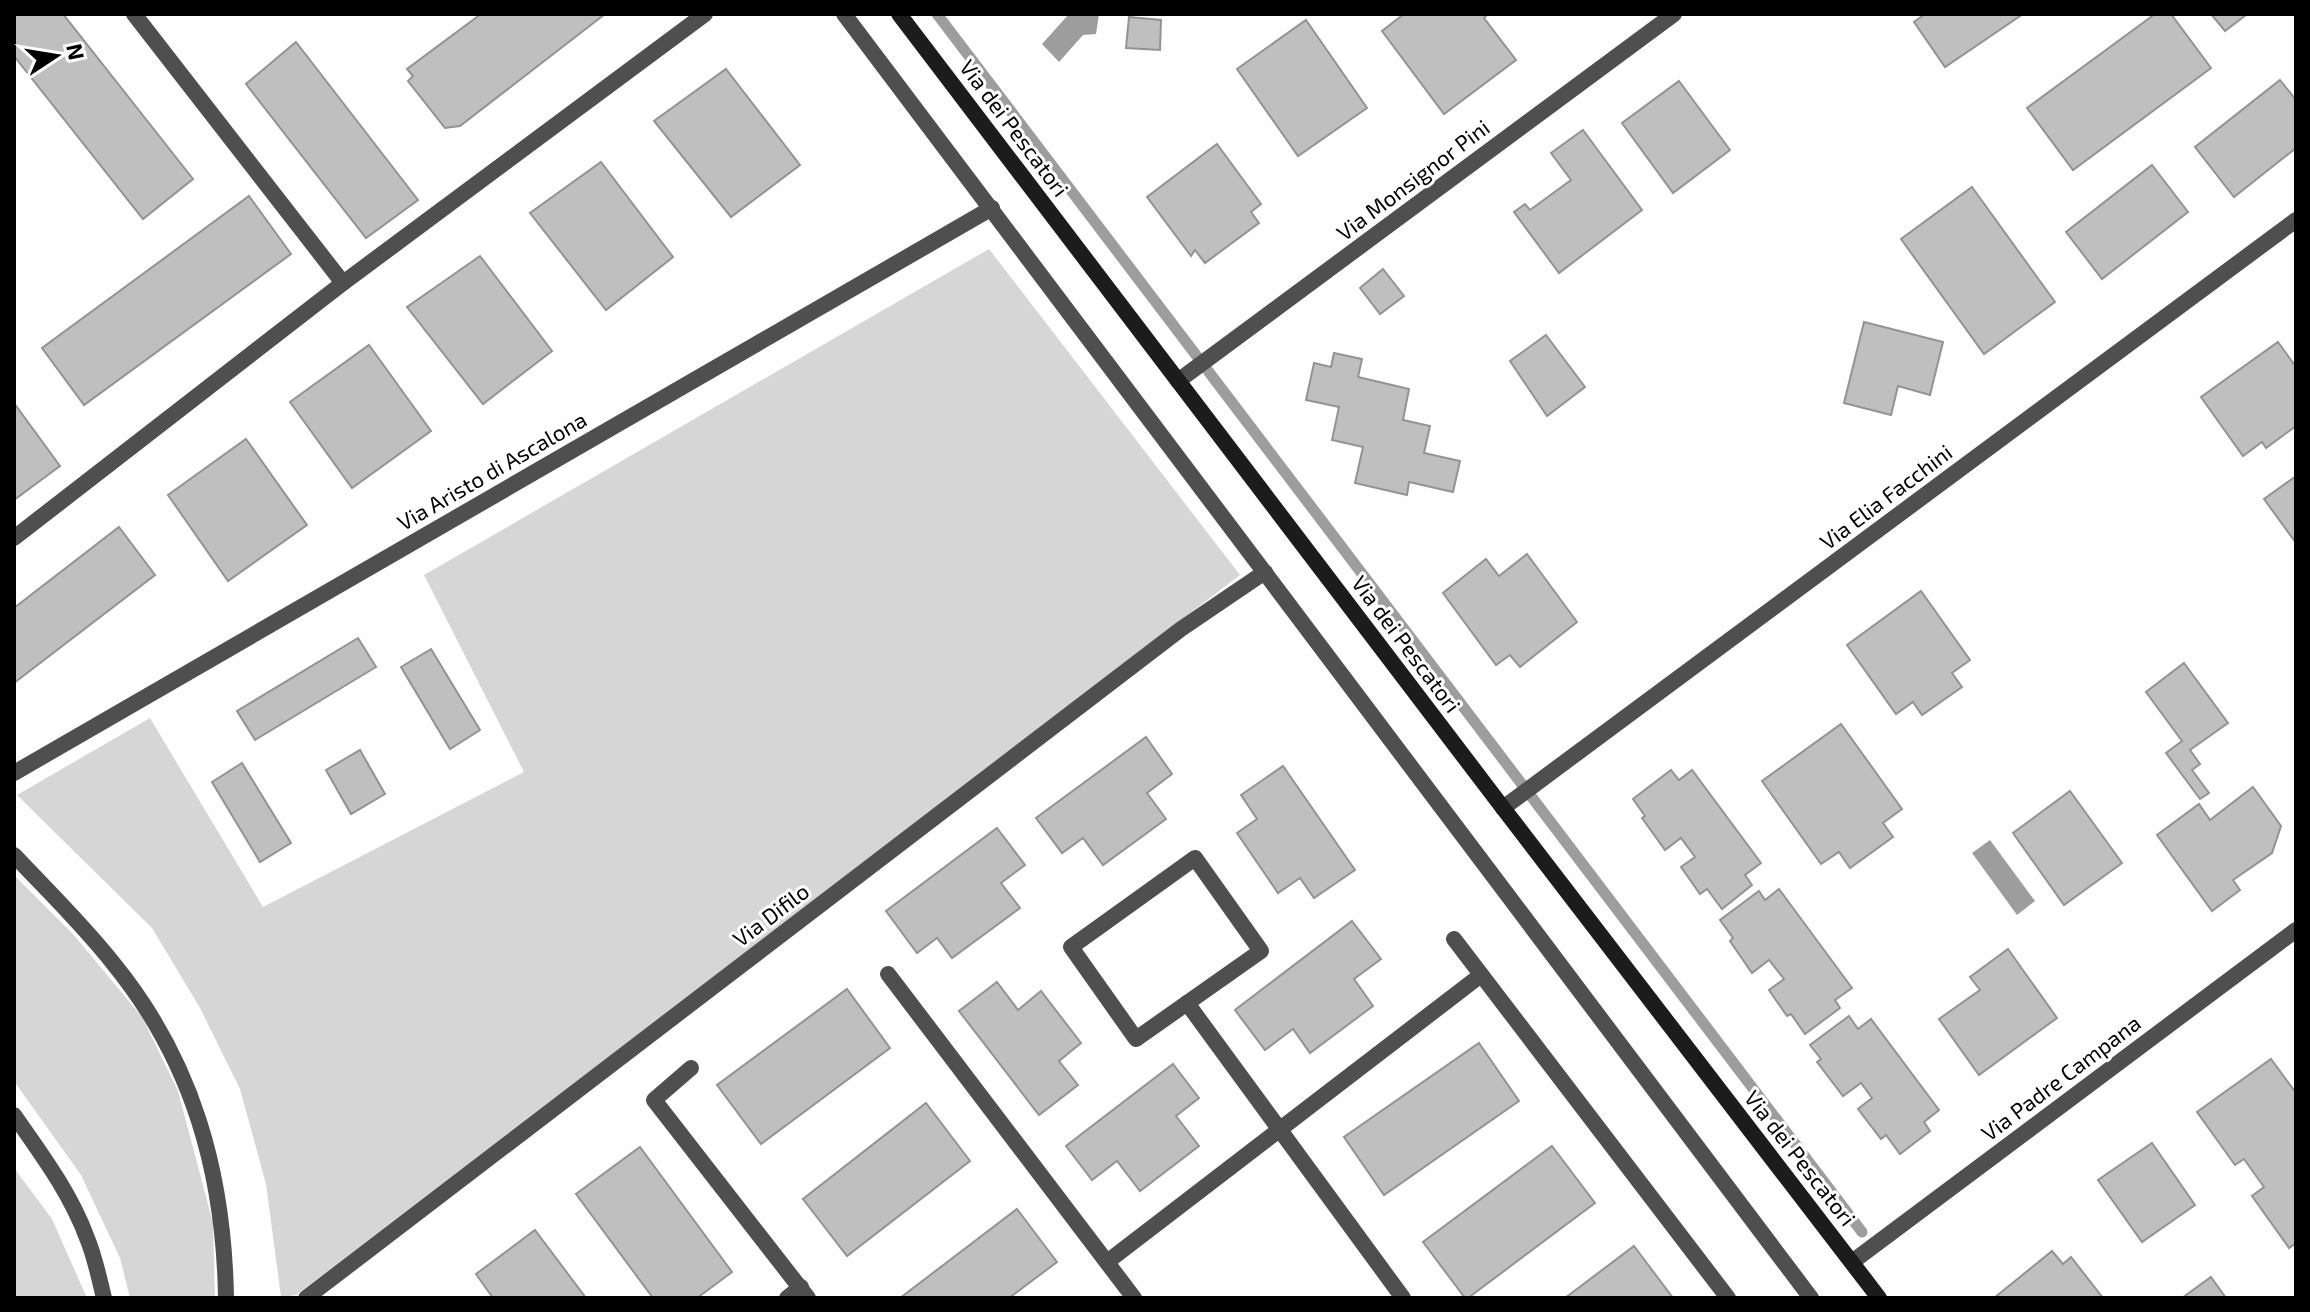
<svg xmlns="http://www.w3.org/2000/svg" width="2310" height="1312" font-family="'Exo 2',sans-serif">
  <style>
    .green { fill: #d6d6d6 }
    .water { fill: #9d9d9d }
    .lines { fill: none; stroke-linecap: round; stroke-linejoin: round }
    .stream { stroke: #9d9d9d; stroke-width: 11 }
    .building { fill: #bfbfbf; stroke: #939393; stroke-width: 2 }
    .lane { stroke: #4f4f4f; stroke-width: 16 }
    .street { stroke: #4f4f4f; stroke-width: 16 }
    .secondary { stroke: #1c1c1c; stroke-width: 16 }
    .labels { text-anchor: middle; stroke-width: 6; stroke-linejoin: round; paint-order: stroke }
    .street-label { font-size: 22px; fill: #000; stroke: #fff }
  </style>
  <rect width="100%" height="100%" fill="#fff"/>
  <g class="green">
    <path d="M989,249L1240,575L296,1295L281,1297L266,1184L240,1089L200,1008L152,928L17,795L150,718L263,907L524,772L424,575Z"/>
    <path d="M14,875L73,934L142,1017L178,1091L213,1223L215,1298H130L120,1258L81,1175L14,1081Z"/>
    <path d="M14,1168L52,1219L87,1298H14Z"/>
  </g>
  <g class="water">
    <path d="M1069,14H1099L1096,34L1083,35L1059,62L1042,44Z"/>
    <path d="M1990,840L2035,901L2017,915L1972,853Z"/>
  </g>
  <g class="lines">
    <path class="stream" d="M937,14L1862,1232"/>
  </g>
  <g class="building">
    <path d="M14,14H63L193,179L143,219L14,56Z"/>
    <path d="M481,14H605L460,126L445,128L408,81L413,76L407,69Z"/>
    <path d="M1404,14H1488L1484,18L1516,60L1444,114L1382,31Z"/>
    <path d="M1925,14H2023L1945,67L1914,22Z"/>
    <path d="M2155,14H2171L2211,68L2073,170L2027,108Z"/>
    <path d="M2211,14H2245L2246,15L2225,31Z"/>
    <path d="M1129,17L1161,20L1160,50L1126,48Z"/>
    <path d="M1306,20L1367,108L1298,156L1237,69Z"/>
    <path d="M296,42L418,200L366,238L246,84Z"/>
    <path d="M726,69L800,165L731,217L654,121Z"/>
    <path d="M2280,80L2296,100V148L2234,197L2195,147Z"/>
    <path d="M1679,81L1730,150L1673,193L1622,123Z"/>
    <path d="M1583,130L1642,210L1559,273L1514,212L1525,204L1530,210L1571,180L1551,153Z"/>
    <path d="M1217,144L1261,204L1251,212L1259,223L1205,263L1195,250L1191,256L1147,197Z"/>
    <path d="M601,162L673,257L606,310L530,213Z"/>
    <path d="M2152,165L2188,212L2102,279L2066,232Z"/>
    <path d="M1972,187L2055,302L1984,354L1901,239Z"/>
    <path d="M249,196L291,254L84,405L42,348Z"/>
    <path d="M480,256L552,351L483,404L407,307Z"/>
    <path d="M1383,269L1404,296L1380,314L1360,288Z"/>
    <path d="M1864,322L1943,342L1930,395L1898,386L1891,415L1844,403Z"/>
    <path d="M1546,335L1585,387L1547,416L1510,361Z"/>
    <path d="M2278,342L2296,367V426L2266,448L2262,442L2243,456L2201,397Z"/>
    <path d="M369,345L431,431L352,488L290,402Z"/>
    <path d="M1334,353L1362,359L1358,377L1409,389L1403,420L1430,426L1424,453L1460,461L1453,492L1409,482L1407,495L1355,483L1363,447L1332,440L1339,407L1306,400L1314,363L1331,367Z"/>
    <path d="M14,403L60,466L14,500Z"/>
    <path d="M246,439L307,525L228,581L168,495Z"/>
    <path d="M2296,476V543L2264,499Z"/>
    <path d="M119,527L155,575L14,683V608Z"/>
    <path d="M1527,554L1577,622L1520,667L1510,655L1496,665L1443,593L1486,559L1499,576Z"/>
    <path d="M1921,591L1970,660L1952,673L1962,687L1922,715L1913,702L1896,714L1847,645Z"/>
    <path d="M358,638L376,667L255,740L237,711Z"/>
    <path d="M431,649L480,730L450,749L401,667Z"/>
    <path d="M2184,663L2228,723L2190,750L2200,764L2192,770L2209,793L2200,799L2166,753L2182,741L2146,692Z"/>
    <path d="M1841,724L1902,809L1883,823L1893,837L1850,868L1839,852L1821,864L1762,781Z"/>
    <path d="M1146,737L1172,774L1147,793L1166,819L1103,865L1083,838L1062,853L1036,818Z"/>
    <path d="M360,750L385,794L351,814L326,770Z"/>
    <path d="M242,763L291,843L260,862L212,782Z"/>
    <path d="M1283,766L1355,870L1314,898L1300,878L1278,893L1237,833L1257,819L1241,795Z"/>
    <path d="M1671,770L1679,780L1692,770L1761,863L1745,875L1752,885L1722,909L1707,889L1700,894L1681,867L1695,857L1681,838L1665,850L1642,818L1645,816L1633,799Z"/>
    <path d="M2253,787L2281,826L2272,853L2233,880L2240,890L2212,911L2157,835L2199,804L2210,820Z"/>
    <path d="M2070,791L2122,863L2064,905L2013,833Z"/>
    <path d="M997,828L1025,865L1001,883L1020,908L952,958L937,938L917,953L886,911Z"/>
    <path d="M1779,889L1852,988L1835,1000L1840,1008L1805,1034L1791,1014L1787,1016L1769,990L1784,979L1769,960L1752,973L1730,941L1733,938L1720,920L1759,891L1765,900Z"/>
    <path d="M1352,921L1381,959L1354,979L1373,1006L1310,1053L1293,1029L1265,1050L1235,1010Z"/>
    <path d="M2008,949L2057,1018L1979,1075L1939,1019L1980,990L1970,977Z"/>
    <path d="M997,982L1018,1010L1041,991L1081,1043L1059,1061L1078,1085L1039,1115L959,1011Z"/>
    <path d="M847,989L890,1048L761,1144L717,1085Z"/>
    <path d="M1849,1016L1858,1029L1871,1019L1939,1110L1924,1122L1930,1131L1900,1154L1886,1135L1881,1139L1858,1109L1872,1098L1861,1083L1843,1096L1817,1062L1821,1059L1810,1045Z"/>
    <path d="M1479,1043L1519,1101L1384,1195L1344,1137Z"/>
    <path d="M2271,1059L2296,1093V1243L2289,1248L2252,1196L2264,1187L2244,1159L2235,1165L2197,1112Z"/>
    <path d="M1173,1064L1199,1098L1176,1116L1199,1146L1140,1191L1117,1161L1092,1180L1066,1146Z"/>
    <path d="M926,1103L970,1161L847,1256L803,1199Z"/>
    <path d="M2152,1143L2195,1205L2142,1242L2098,1180Z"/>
    <path d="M1552,1146L1595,1203L1468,1298H1465L1423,1242Z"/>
    <path d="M640,1147L732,1272L697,1298H653L576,1194Z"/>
    <path d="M1017,1209L1057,1262L1009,1298H900Z"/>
    <path d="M535,1230L586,1298H493L476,1274Z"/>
    <path d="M1634,1246L1673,1298H1565Z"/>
    <path d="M2052,1251L2063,1264L2071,1257L2103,1298H1994Z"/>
    <path d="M2211,1277L2226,1298H2182Z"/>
  </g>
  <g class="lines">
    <g class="lane">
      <path d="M134,14L343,283"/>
      <path d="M14,538L343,283L705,14"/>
      <path d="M1195,858L1261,951L1136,1039L1071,947Z"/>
      <path d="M1454,939L1728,1298"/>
      <path d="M888,974L1134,1298"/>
      <path d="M1187,1003L1403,1298"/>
      <path d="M691,1068L654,1100L808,1298"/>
      <path d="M1107,1262L1481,975"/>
      <path d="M787,1298L801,1287"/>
    </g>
    <g class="street">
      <path d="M844,14L1811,1298"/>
      <path d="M1178,381L1674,14"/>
      <path d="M14,773L992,208"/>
      <path d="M1503,808L2296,220"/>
      <path d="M14,855C47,890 83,925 113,963C193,1061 224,1173 226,1298"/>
      <path d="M14,1115C41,1154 70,1192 87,1238C95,1257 99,1278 104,1298"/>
      <path d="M1852,1262L2296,930"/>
      <path d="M306,1298L1181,629L1265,572"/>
    </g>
    <path class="secondary" d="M899,14L1503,808L1879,1298"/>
  </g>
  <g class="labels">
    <g class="street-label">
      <text transform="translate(1014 128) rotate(53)" y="8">Via dei Pescatori</text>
      <text transform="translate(1413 180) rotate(-37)" y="8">Via Monsignor Pini</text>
      <text transform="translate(492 471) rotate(-30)" y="8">Via Aristo di Ascalona</text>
      <text transform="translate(1886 497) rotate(-37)" y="8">Via Elia Facchini</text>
      <text transform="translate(1406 644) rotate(53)" y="8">Via dei Pescatori</text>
      <text transform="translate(771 915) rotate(-37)" y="8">Via Difilo</text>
      <text transform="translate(2061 1078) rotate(-37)" y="8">Via Padre Campana</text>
      <text transform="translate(1800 1158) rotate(52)" y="8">Via dei Pescatori</text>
    </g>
  </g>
  <rect width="2310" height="1312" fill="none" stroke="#000000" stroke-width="32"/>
  <g transform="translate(56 56) rotate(78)" stroke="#ffffff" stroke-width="6" paint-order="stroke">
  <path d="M0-6L14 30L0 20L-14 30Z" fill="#000000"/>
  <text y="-12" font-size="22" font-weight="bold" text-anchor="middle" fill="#000000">N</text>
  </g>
</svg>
